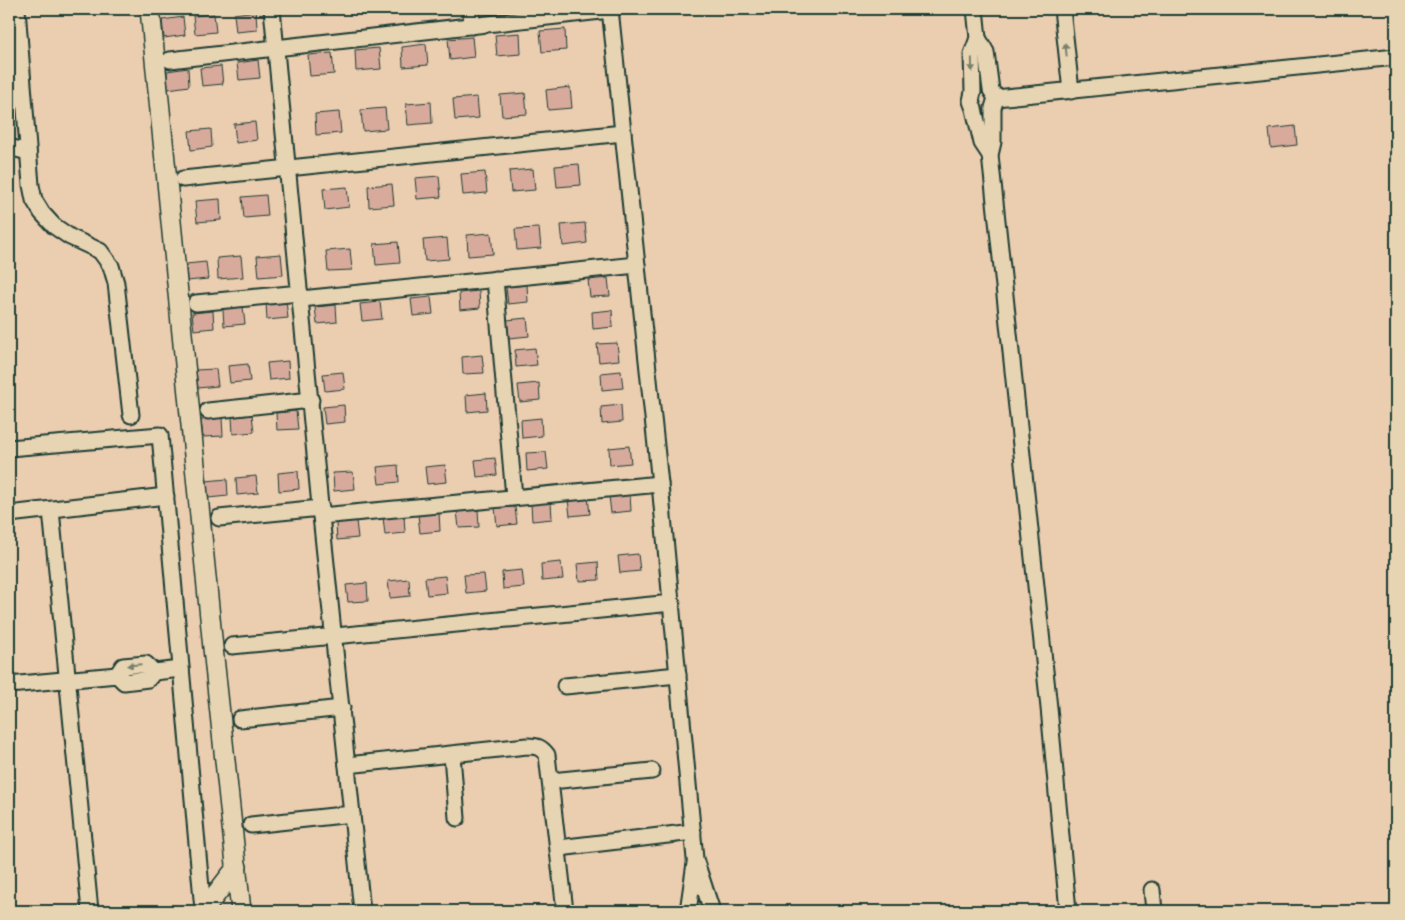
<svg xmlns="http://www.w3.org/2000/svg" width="1405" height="920" font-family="Delius,sans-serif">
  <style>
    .building { fill: #d7aa9c; stroke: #1f3d34 }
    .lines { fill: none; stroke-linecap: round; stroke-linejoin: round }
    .minor-casing { stroke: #1f3d34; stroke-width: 19 }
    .tertiary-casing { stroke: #1f3d34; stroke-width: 22 }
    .minor { stroke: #e7d4b2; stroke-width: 15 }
    .tertiary { stroke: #e7d4b2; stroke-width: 19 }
    .oneway { fill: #79816d }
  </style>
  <rect width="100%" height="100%" fill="#ebcdb0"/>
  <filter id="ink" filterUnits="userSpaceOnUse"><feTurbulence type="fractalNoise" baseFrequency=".02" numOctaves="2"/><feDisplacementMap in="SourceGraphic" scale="10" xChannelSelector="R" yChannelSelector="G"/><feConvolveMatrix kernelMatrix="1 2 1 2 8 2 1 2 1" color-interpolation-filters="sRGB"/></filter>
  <g filter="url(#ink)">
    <g class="building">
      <path d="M256,11L257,30L236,32L234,14Z"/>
      <path d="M214,14L216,32L195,34L193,16Z"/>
      <path d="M183,17L185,35L164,38L162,20Z"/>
      <path d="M565,29L566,50L542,52L540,31Z"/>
      <path d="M520,33L521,54L497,56L495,35Z"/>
      <path d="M472,37L474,57L450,60L448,39Z"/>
      <path d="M426,44L428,65L403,67L402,47Z"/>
      <path d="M379,48L381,69L356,71L355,50Z"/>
      <path d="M332,53L334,74L310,76L308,55Z"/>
      <path d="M258,60L260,78L239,80L237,63Z"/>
      <path d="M221,66L223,84L202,86L200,68Z"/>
      <path d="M188,68L189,86L168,89L167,71Z"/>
      <path d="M570,87L572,108L548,110L546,90Z"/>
      <path d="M525,93L527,114L502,116L500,95Z"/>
      <path d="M477,97L479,118L455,120L453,99Z"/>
      <path d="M431,102L432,123L408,125L406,104Z"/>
      <path d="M385,108L387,129L363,131L361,110Z"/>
      <path d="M339,112L341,133L316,135L315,114Z"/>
      <path d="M255,122L257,140L236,143L234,124Z"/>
      <path d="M1295,126L1297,145L1271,148L1269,129Z"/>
      <path d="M211,129L212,147L191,150L189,131Z"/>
      <path d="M579,164L581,185L557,187L555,166Z"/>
      <path d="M533,169L535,190L511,192L509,171Z"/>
      <path d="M485,172L487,193L463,195L461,174Z"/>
      <path d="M439,176L441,197L417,199L415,178Z"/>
      <path d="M392,184L394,205L369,207L368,186Z"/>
      <path d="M347,187L349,207L325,210L323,189Z"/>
      <path d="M266,195L268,216L244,218L242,197Z"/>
      <path d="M220,199L221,220L197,222L195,201Z"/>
      <path d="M585,223L587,243L563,246L561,225Z"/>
      <path d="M539,228L541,248L517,250L515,229Z"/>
      <path d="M491,233L493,254L468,256L467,235Z"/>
      <path d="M447,238L449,259L425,261L423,240Z"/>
      <path d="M398,242L400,263L376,265L374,244Z"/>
      <path d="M350,249L352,270L328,271L326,251Z"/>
      <path d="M281,254L283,275L259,277L257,256Z"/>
      <path d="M241,256L243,277L218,279L217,258Z"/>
      <path d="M206,262L208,279L187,281L186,264Z"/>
      <path d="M608,278L610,296L590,297L588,280Z"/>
      <path d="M527,285L528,302L508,304L506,287Z"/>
      <path d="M479,291L480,308L460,310L459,293Z"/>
      <path d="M431,297L433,314L413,316L411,299Z"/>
      <path d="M286,301L288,318L267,320L266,303Z"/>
      <path d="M380,302L382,319L362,321L360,304Z"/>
      <path d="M336,305L337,322L317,324L315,307Z"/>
      <path d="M243,307L245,324L224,326L223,309Z"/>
      <path d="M612,310L613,327L593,329L592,312Z"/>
      <path d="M213,311L214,328L194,330L192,313Z"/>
      <path d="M527,318L529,336L509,338L507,320Z"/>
      <path d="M617,343L619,360L599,362L597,344Z"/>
      <path d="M535,348L537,365L516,367L515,350Z"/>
      <path d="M482,355L484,373L463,374L462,357Z"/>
      <path d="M288,361L289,378L269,380L267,363Z"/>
      <path d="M248,364L250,381L230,383L228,366Z"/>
      <path d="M216,369L218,386L198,388L196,370Z"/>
      <path d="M621,371L623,388L602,390L601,373Z"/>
      <path d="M343,372L345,389L325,391L323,374Z"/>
      <path d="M539,383L540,400L520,402L518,385Z"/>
      <path d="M486,393L487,410L467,412L466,395Z"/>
      <path d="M344,405L345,422L325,424L323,407Z"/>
      <path d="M621,405L622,422L602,424L601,407Z"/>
      <path d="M296,411L298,429L277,430L276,413Z"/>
      <path d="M252,415L254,432L233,434L232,417Z"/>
      <path d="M222,418L223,436L203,437L201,420Z"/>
      <path d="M541,418L542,436L522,438L521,420Z"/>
      <path d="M629,446L631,463L610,465L609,448Z"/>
      <path d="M546,452L548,469L527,471L526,453Z"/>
      <path d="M495,458L497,475L477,477L475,460Z"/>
      <path d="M398,465L399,482L379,484L377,467Z"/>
      <path d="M445,465L447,482L427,484L425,467Z"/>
      <path d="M298,471L299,489L279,491L278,473Z"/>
      <path d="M353,472L355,489L334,491L333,473Z"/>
      <path d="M256,476L258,493L237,495L236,478Z"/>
      <path d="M227,479L228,496L208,498L206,481Z"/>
      <path d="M630,494L631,511L611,513L609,496Z"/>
      <path d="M588,497L590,514L570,516L568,499Z"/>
      <path d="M551,502L552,519L532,521L531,504Z"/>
      <path d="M515,507L517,524L497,526L495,508Z"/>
      <path d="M478,509L479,527L459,528L457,511Z"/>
      <path d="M439,513L440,531L420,533L418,515Z"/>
      <path d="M404,515L405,533L385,535L383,517Z"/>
      <path d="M356,521L358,538L337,540L336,523Z"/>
      <path d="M638,554L640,571L620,573L618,556Z"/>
      <path d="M561,562L563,579L542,581L541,564Z"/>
      <path d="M598,562L599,580L579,581L577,564Z"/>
      <path d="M522,570L524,587L503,589L502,572Z"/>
      <path d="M484,574L486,591L466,593L464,575Z"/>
      <path d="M445,576L447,593L427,595L425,578Z"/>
      <path d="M409,579L410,596L390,598L388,581Z"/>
      <path d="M367,583L368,601L348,602L346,585Z"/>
    </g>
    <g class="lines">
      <g class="minor-casing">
        <g id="minor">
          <path d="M17,9L31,185L34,200L42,213L54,226L70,237L100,251L111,266L116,283L131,415"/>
          <path d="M272,9L321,516L362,911"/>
          <path d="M471,9L472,26"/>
          <path d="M610,9L660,484L695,859L712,911"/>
          <path d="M975,9L978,38L986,52L991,90L996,98L993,108V142L990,155L1049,708L1068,911"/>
          <path d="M1062,9L1071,91"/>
          <path d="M978,38L972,54L973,92L971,101L974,109L982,143L990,155"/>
          <path d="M170,60L610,10"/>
          <path d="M996,98L1396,57"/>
          <path d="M9,147L28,152"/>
          <path d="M183,179L623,133"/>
          <path d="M495,279L514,497"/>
          <path d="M301,299L637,265"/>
          <path d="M196,303L300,293"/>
          <path d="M208,411L311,400"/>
          <path d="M9,448L160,435L203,910L201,911"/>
          <path d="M51,510L90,911"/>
          <path d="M9,514L166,496"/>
          <path d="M321,516L660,484"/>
          <path d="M219,518L321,508"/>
          <path d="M232,646L672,603"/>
          <path d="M117,675L123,666L146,664L154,672"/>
          <path d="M9,685L117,675L124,682L148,679L154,672L181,669"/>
          <path d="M565,686L678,675"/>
          <path d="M240,719L342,708"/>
          <path d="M452,755L457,818"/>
          <path d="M347,765L527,746C537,746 541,747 547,755L565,911"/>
          <path d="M551,781L652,771"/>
          <path d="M251,825L352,814"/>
          <path d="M559,848L693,832"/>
          <path d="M1152,890L1154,911"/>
          <path d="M688,911L695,863"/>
        </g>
      </g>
      <g class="tertiary-casing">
        <g id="tertiary">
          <path d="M150,9L213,648L241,911"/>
          <path d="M203,911L237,867"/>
        </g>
      </g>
      <use href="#minor" class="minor"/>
      <use href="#tertiary" class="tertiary"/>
    </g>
    <defs><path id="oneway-solid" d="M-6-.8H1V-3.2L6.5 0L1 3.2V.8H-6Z" transform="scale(1.25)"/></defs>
    <g class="oneway">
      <use href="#oneway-solid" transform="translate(1066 50) rotate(-96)"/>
      <use href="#oneway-solid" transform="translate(972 65) rotate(89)"/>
      <use href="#oneway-solid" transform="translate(134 665) rotate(175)"/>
    </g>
  </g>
  <rect width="1405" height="920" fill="none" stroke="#e7d4b2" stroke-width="30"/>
  <rect x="15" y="15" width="1375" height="890" fill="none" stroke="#1f3d34" stroke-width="2" filter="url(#ink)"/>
</svg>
